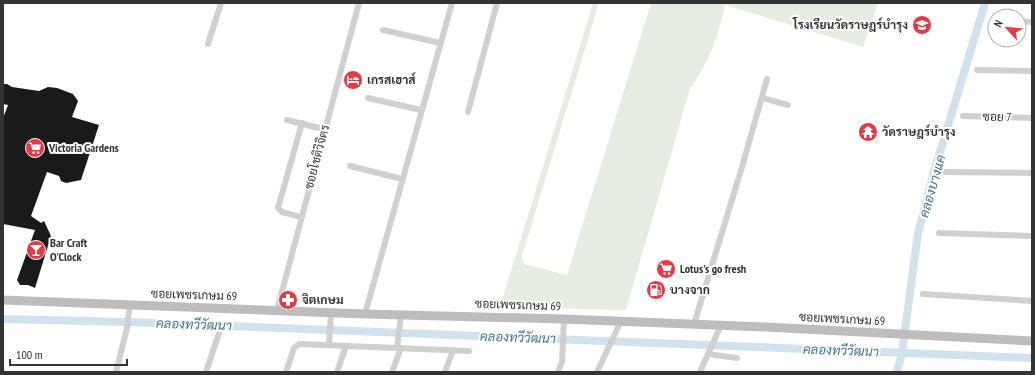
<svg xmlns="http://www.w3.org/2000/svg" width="1035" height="375" font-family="'PT Sans Narrow',Sarabun,sans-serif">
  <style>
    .grass { fill: #e6ecdf }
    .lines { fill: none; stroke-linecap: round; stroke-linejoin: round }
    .canal { stroke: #cfe2ee; stroke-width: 8 }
    .building { fill: #1a1a1a }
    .street { stroke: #d0d0d0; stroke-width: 6 }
    .secondary { stroke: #bdbdbd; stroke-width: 9 }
    .labels { text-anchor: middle; stroke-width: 4; stroke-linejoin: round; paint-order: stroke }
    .poi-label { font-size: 12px; font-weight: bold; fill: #333; stroke: #fff; text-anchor: start }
    .street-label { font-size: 12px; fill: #333; stroke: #fff }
    .water-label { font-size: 13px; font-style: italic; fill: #3f7597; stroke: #fff }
  </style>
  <rect width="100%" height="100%" fill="#fff"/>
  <path class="grass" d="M593,3H599L522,256L524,264L567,275L651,3H878L863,47L725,5C719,34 709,64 690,88L626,310L500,307Z"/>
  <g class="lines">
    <g class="canal">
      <path d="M3,319L128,322L1032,358"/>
      <path d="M897,372L902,353L918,233L934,172L985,3"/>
    </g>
  </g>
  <path class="building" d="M3,84H7L12,87L39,91L48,87L57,88L73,94L78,101L72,117L99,125L81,180L66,183L61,181L59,176L47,172L31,216L41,223L44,221L51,236L35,288L28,285H20L17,280L35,230L3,224V118L8,105L3,104Z"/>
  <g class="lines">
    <g class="street">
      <path d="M994,21H995"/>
      <path d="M1019,21L1032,22"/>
      <path d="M383,30L440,43"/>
      <path d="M208,44L221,3"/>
      <path d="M977,70L1032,71"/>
      <path d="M368,98L421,110"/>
      <path d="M762,98L788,105"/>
      <path d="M468,112L497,3"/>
      <path d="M963,116L1032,118"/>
      <path d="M287,120L319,128"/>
      <path d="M350,166L402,179"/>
      <path d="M944,172L1032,173"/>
      <path d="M301,217L282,212L278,208L302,123"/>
      <path d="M939,233L1032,236"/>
      <path d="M923,294L1032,301"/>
      <path d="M277,310L359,3"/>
      <path d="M365,314L452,3"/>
      <path d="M694,324L742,167L767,79"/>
      <path d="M329,345L331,313"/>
      <path d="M397,348L401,315"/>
      <path d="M708,354L737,358"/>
      <path d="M116,372L127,328L130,304"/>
      <path d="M206,372L219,333"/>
      <path d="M286,372L294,348L299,344L469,351"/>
      <path d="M337,372L346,346"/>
      <path d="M392,372L401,348"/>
      <path d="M445,372L453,350"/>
      <path d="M558,372L562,362L564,319"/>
      <path d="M597,372L621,321"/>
      <path d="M700,372L721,325"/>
    </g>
    <path class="secondary" d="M3,300L365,314L564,319L766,327L1032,341"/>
  </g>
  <defs>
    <g id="school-disc" transform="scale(1)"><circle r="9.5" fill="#e63946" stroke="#fff"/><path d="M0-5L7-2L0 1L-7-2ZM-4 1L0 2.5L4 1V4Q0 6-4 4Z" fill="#fff"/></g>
    <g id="hotel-disc" transform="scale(1)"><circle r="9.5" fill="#e63946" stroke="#fff"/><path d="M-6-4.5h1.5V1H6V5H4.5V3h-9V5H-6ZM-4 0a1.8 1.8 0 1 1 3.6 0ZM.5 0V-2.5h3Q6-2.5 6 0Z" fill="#fff"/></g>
    <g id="temple-disc" transform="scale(1)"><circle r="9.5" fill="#e63946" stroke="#fff"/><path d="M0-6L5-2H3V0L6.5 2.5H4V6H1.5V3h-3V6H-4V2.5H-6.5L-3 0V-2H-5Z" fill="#fff"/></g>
    <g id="supermarket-disc" transform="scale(1)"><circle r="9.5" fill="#e63946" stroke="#fff"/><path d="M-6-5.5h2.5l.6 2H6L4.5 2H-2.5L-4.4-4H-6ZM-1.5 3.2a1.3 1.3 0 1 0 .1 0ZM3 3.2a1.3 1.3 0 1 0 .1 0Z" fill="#fff"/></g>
    <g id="bar-disc" transform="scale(1)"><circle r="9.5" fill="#e63946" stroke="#fff"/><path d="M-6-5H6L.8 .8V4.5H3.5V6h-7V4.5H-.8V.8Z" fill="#fff"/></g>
    <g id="fuel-disc" transform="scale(1)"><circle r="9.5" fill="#e63946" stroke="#fff"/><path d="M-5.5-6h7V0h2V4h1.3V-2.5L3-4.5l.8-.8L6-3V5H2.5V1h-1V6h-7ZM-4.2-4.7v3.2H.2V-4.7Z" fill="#fff"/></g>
    <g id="pharmacy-disc" transform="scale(1)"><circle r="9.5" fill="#e63946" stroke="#fff"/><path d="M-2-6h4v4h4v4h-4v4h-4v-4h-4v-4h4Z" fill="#fff"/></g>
  </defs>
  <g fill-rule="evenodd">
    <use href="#school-disc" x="922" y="25"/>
    <use href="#hotel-disc" x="353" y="80"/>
    <use href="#temple-disc" x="868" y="132"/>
    <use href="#supermarket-disc" x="35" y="148"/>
    <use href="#bar-disc" x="36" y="250"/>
    <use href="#supermarket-disc" x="666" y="269"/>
    <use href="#fuel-disc" x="656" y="290"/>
    <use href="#pharmacy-disc" x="288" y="300"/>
  </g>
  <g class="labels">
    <g class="poi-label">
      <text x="908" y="29" text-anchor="end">โรงเรียนวัดราษฎร์บำรุง</text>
      <text x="367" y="84">เกรสเฮาส์</text>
      <text x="882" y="136">วัดราษฎร์บำรุง</text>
      <text x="49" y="152">Victoria Gardens</text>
      <text x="50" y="247">Bar Craft<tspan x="50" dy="14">O'Clock</tspan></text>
      <text x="680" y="273">Lotus's go fresh</text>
      <text x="670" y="294">บางจาก</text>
      <text x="302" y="304">จิตเกษม</text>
    </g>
    <g class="street-label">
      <text transform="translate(997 117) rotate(2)" y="4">ซอย 7</text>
      <text transform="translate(317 157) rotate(-75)" y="4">ซอยโชติวิจิตร</text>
      <text transform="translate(194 295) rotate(2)" y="4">ซอยเพชรเกษม 69</text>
      <text transform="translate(518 305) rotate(2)" y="4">ซอยเพชรเกษม 69</text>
      <text transform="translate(842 319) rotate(3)" y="4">ซอยเพชรเกษม 69</text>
    </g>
    <g class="water-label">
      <text transform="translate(932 186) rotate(-74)" y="5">คลองบางแค</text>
      <text transform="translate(194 324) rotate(2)" y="5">คลองทวีวัฒนา</text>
      <text transform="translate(518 337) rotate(2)" y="5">คลองทวีวัฒนา</text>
      <text transform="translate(841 350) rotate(2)" y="5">คลองทวีวัฒนา</text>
    </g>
  </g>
  <rect width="1035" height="375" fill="none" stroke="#333333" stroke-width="8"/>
  <g transform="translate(1007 28) rotate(297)"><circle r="19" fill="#ffffff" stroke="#adadad"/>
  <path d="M0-3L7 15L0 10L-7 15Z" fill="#e63946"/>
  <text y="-6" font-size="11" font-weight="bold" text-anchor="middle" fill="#333333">N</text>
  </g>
  <path d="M10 359v6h117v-6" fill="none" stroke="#333333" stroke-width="2"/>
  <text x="16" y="359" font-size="12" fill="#333333" stroke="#ffffff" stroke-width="3" paint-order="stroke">100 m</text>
</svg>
